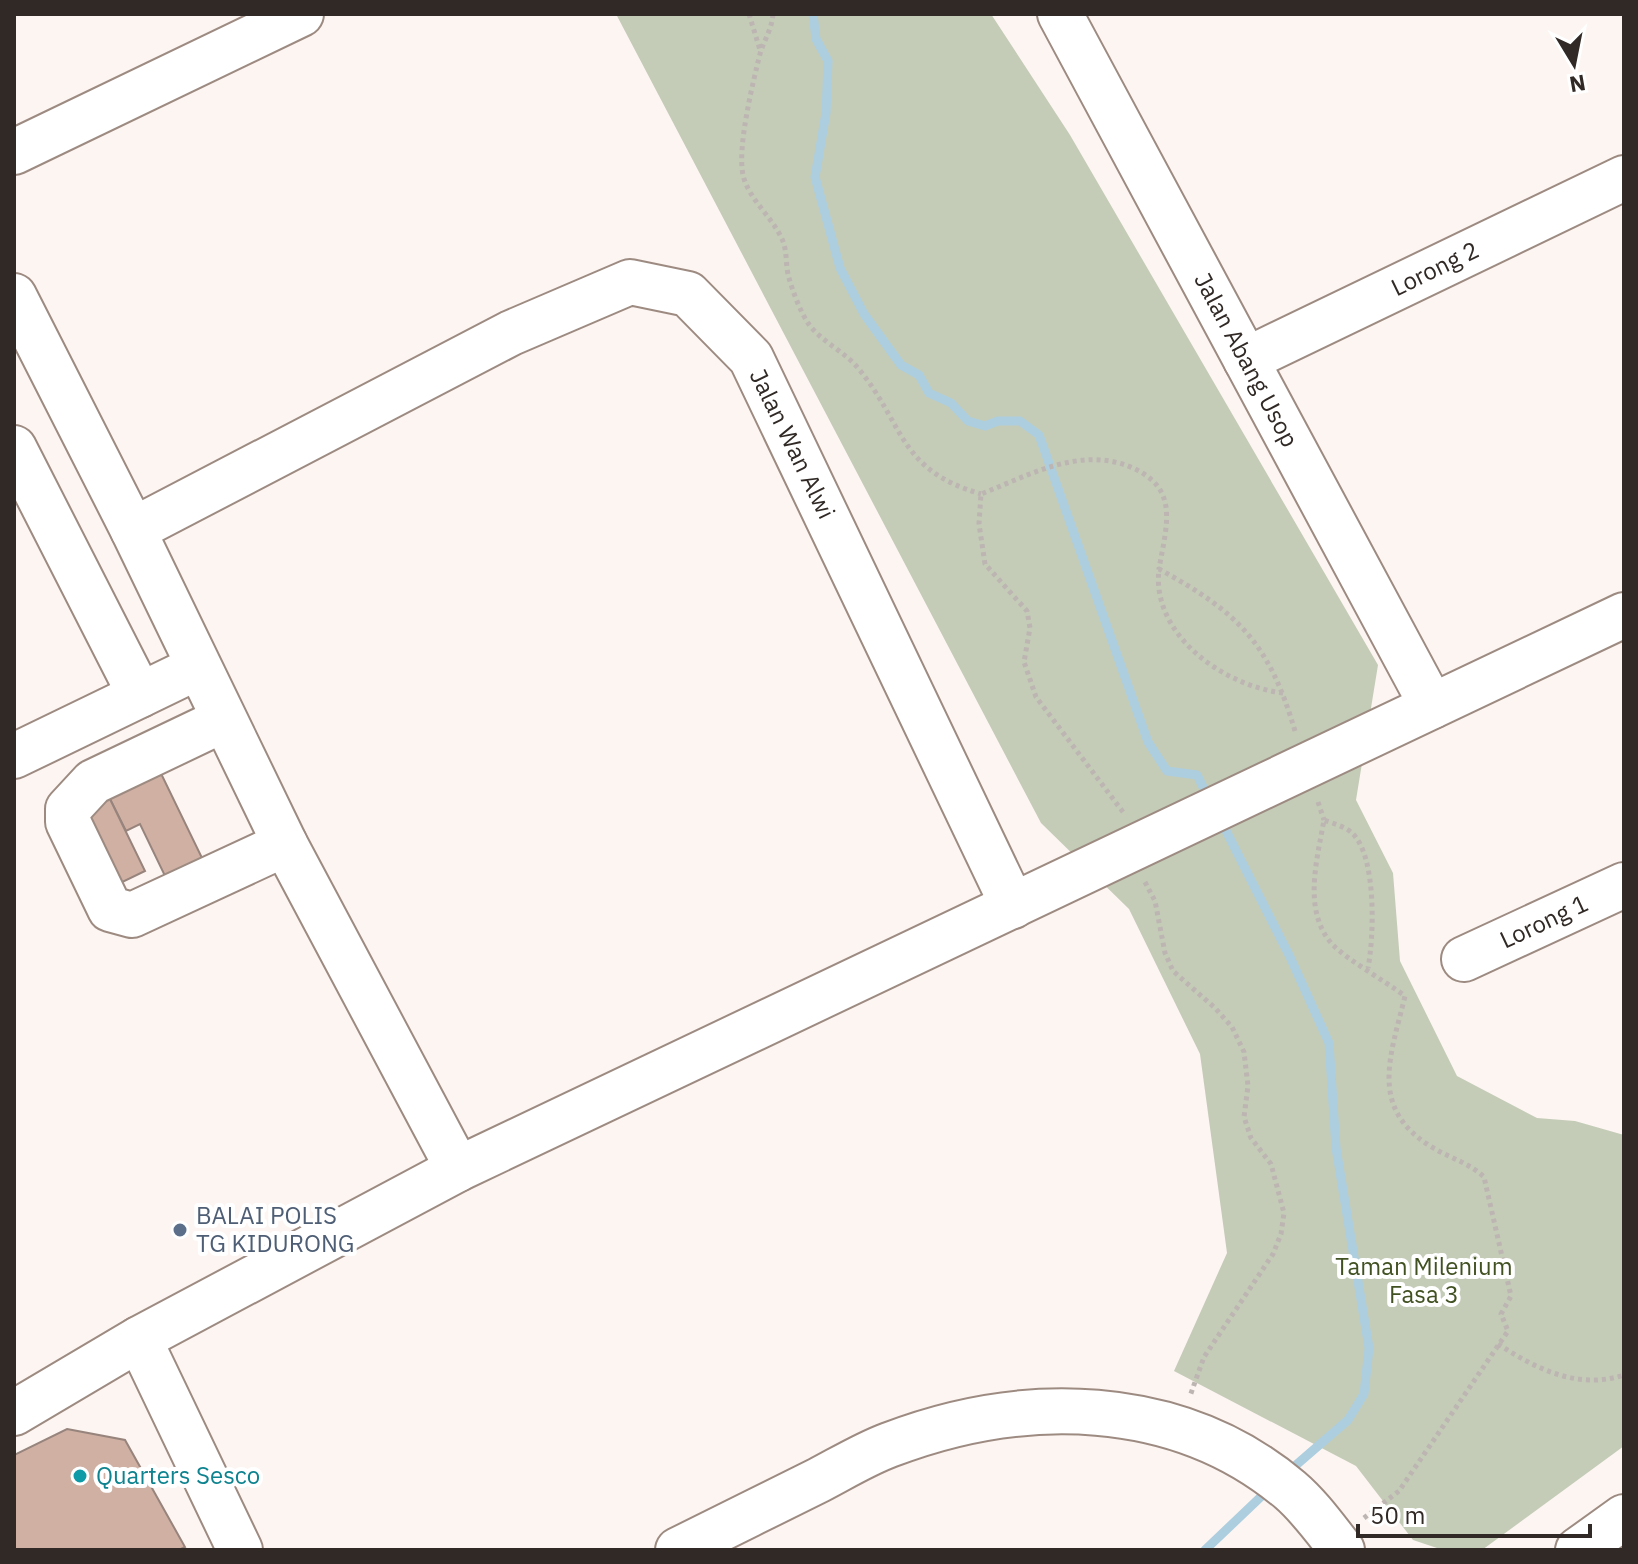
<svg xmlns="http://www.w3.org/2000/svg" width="1638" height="1564" font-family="'IBM Plex Sans',sans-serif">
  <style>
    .green { fill: #c4ccb8 }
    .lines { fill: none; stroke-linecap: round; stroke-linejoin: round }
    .stream { stroke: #adcedf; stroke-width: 9 }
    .building { fill: #d0b0a3; stroke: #97847d; stroke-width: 2 }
    .minor-casing { stroke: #9d8b82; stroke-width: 48 }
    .path { stroke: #bcb5b1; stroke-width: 5; stroke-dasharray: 4 4; stroke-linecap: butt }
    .minor { stroke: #fff; stroke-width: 44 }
    .service-dot { fill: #5c6f8a; stroke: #fff; stroke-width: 3 }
    .culture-dot { fill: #0f9aa8; stroke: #fff; stroke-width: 3 }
    .labels { text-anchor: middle; stroke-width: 8; stroke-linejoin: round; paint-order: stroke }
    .street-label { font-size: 24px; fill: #302925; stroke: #fff }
    .service-label { font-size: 24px; fill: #4e5e75; stroke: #fff; text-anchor: start }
    .park-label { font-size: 24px; fill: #425122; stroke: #fff }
    .culture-label { font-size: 24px; fill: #0d838f; stroke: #fff; text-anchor: start }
  </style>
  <rect width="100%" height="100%" fill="#fdf5f1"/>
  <path class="green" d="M616,14H991L1070,135L1378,665L1356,800L1393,873L1400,961L1457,1076L1537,1118L1575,1121L1624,1135V1446L1482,1550H1443L1413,1540L1356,1466L1174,1371L1227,1253L1200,1054L1129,909L1041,823Z"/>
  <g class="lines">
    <g class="stream">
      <path d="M813,14L816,39L828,61L826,113L815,177L840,268L864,314L901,365L919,375L929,393L951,403L968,421L985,426L998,421H1020L1039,435L1148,742L1167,771L1197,775L1209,799"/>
      <path d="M1220,819L1290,957L1329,1043L1336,1148L1369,1348L1364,1394L1348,1420L1288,1472"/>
      <path d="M1205,1550L1268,1490"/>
    </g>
  </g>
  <g class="building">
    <path d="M153,757L203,860L166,878L140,824L126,831L108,795Z"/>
    <path d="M108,795L145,871L108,889L71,812Z"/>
    <path d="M67,1429L125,1440L185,1547L179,1550H14V1455Z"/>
  </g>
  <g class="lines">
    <g class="minor-casing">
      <g id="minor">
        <path d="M1060,14L1432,706"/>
        <path d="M14,152L301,14"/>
        <path d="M14,296L133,530L285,844L458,1169"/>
        <path d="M1246,360L1624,178"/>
        <path d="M14,448L140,695"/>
        <path d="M133,530L511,333L630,282L688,294L751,358L1013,906"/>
        <path d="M223,720L93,782L68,809V822L110,909L132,915L285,844"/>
        <path d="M14,756L198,667"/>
        <path d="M1464,959L1624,885"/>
        <path d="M139,1339L240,1550"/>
        <path d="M14,1413L139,1339L458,1169L1624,615"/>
        <path d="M678,1550C725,1527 772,1503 819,1480C842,1468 865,1454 889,1445C1022,1394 1177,1395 1290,1490C1310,1507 1326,1530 1342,1550"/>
        <path d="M1578,1550L1624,1517"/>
      </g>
    </g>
    <g class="path">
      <path d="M749,14L760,50"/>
      <path d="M773,14C772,29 764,40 760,54C753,82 737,147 743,175C748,198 771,216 781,237C788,250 785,265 789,278C793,292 800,311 808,323C820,341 844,351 858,368C905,425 898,470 981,494"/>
      <path d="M1283,693C1224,686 1151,635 1159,569C1239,613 1269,643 1295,731"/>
      <path d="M1318,802L1324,820"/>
      <path d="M1123,812L1036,697L1024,662L1030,628L1027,611L985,564L979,524L981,494C1030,475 1081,445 1133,468C1148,475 1161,485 1165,502C1170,521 1162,550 1159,569"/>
      <path d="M1145,882L1155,901L1165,953L1173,971L1215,1008L1232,1027L1244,1052L1248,1086L1244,1117L1251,1138L1271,1164L1284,1213L1281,1234L1273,1254L1204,1357L1190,1396"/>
      <path d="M1498,1344C1536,1369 1578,1390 1624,1375"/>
      <path d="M1364,1518L1399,1491L1508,1331L1501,1314L1511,1296L1484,1177C1468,1162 1449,1158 1430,1146C1368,1107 1391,1055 1405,996C1385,981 1349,961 1333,945C1302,912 1317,860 1324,820C1332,823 1346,827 1352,833C1377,856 1374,937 1368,968"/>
    </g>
    <use href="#minor" class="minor"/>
  </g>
  <circle class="service-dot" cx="180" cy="1230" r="8"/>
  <circle class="culture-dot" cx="80" cy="1476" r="8"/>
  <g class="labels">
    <g class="street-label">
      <text transform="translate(1435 269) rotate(-26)" y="8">Lorong 2</text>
      <text transform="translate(1246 360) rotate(62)" y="8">Jalan Abang Usop</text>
      <text transform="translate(792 444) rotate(64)" y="8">Jalan Wan Alwi</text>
      <text transform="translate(1544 922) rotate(-25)" y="8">Lorong 1</text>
    </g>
    <g class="service-label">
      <text x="196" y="1224">BALAI POLIS<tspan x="196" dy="28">TG KIDURONG</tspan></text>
    </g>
    <g class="park-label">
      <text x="1424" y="1275">Taman Milenium<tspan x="1424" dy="28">Fasa 3</tspan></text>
    </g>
    <g class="culture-label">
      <text x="96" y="1484">Quarters Sesco</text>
    </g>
  </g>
  <rect width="1638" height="1564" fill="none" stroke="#302925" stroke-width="32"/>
  <g transform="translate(1574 64) rotate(170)" stroke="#ffffff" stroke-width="6" paint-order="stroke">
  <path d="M0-6L14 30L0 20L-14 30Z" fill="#302925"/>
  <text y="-12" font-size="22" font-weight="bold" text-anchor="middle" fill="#302925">N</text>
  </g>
  <path d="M1358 1524v12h232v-12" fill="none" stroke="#302925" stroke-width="4"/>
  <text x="1370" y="1524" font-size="24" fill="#302925" stroke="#ffffff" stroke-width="6" paint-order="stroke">50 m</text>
</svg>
